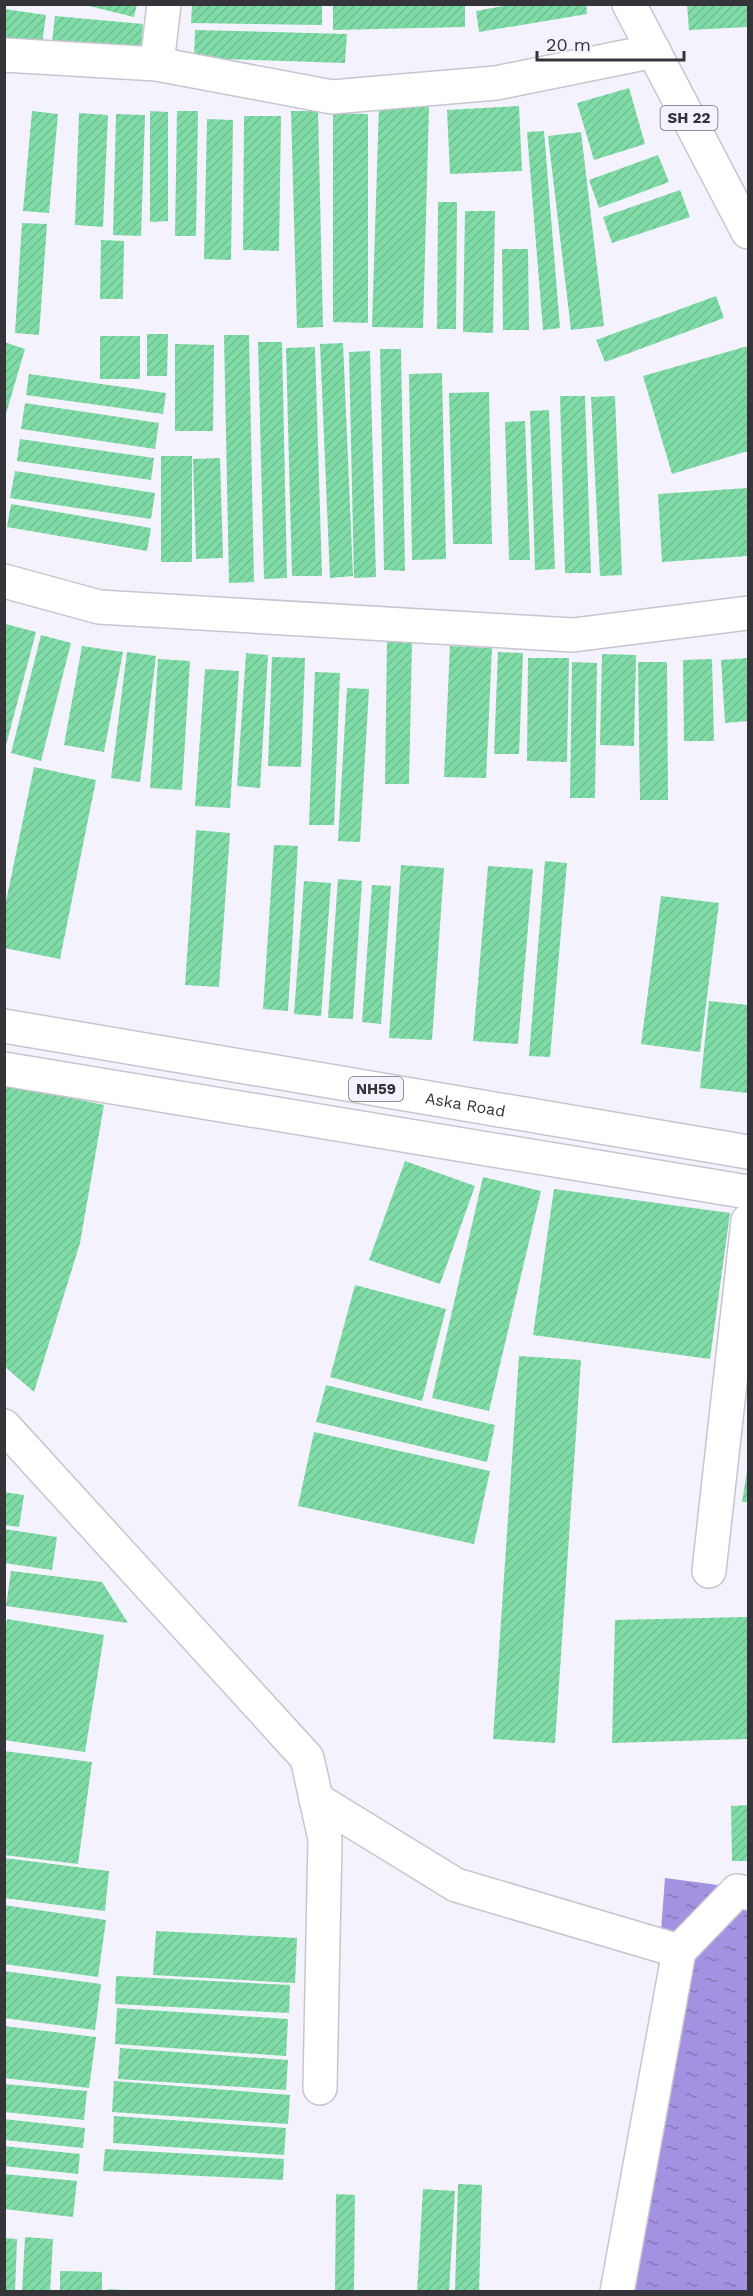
<svg xmlns="http://www.w3.org/2000/svg" width="753" height="2296" font-family="'Work Sans',sans-serif">
  <style>
    .water { fill: url(#water-ripples) }
    .building { fill: url(#building-hatch) }
    .lines { fill: none; stroke-linecap: round; stroke-linejoin: round }
    .minor-casing { stroke: #c7c6cf; stroke-width: 36 }
    .major-casing { stroke: #c7c6cf; stroke-width: 36 }
    .highway-casing { stroke: #c7c6cf; stroke-width: 36 }
    .minor { stroke: #fff; stroke-width: 33 }
    .major { stroke: #fff; stroke-width: 33 }
    .highway { stroke: #fff; stroke-width: 33 }
    .labels { text-anchor: middle; stroke-width: 4.5; stroke-linejoin: round; paint-order: stroke }
    .shield { fill: #f4f2fc; stroke: #6e6d73; stroke-width: 1.5 }
    .shield-label { font-size: 15px; font-weight: bold; fill: #353438 }
    .street-label { font-size: 16px; fill: #353438; stroke: #f4f2fc }
  </style>
  <defs>
    <pattern id="water-ripples" width="26" height="14" patternUnits="userSpaceOnUse" patternTransform="scale(1.5)"><rect width="26" height="14" fill="#a591e1"/><path d="M2 4q2-2 4 0t4 0M15 11q2-2 4 0t4 0" fill="none" stroke="#8777b7"/></pattern>
    <pattern id="building-hatch" width="6" height="6" patternUnits="userSpaceOnUse" patternTransform="scale(1.5)"><rect width="6" height="6" fill="#80dca7"/><path d="M-1 1l2-2M0 6l6-6M5 7l2-2" fill="none" stroke="#6fbd90"/></pattern>
  </defs>
  <rect width="100%" height="100%" fill="#f4f2fc"/>
  <path class="water" d="M665,1878L748,1889V2291L634,2292Z"/>
  <g class="building">
    <path d="M81,4H137L134,17Z"/>
    <path d="M192,4H322V25L191,23Z"/>
    <path d="M333,4H465V27L333,30Z"/>
    <path d="M514,4H586L587,14L479,32L476,11Z"/>
    <path d="M687,4H748V27L689,30Z"/>
    <path d="M4,9L46,15L40,59L4,54Z"/>
    <path d="M55,16L143,24L139,68L50,59Z"/>
    <path d="M195,30L347,34L345,63L194,58Z"/>
    <path d="M629,88L645,144L594,160L577,103Z"/>
    <path d="M379,105L429,107L423,328L372,327Z"/>
    <path d="M519,106L522,171L450,174L447,110Z"/>
    <path d="M32,111L58,114L49,213L23,211Z"/>
    <path d="M150,111L168,112V221L150,222Z"/>
    <path d="M177,111H198L196,236H175Z"/>
    <path d="M291,111H318L323,327L297,328Z"/>
    <path d="M79,113L108,115L103,227L75,225Z"/>
    <path d="M333,113L368,114V323L333,322Z"/>
    <path d="M116,114L145,115L141,236L113,235Z"/>
    <path d="M244,116H281L279,251L243,250Z"/>
    <path d="M207,119L233,120L231,260L204,259Z"/>
    <path d="M544,131L560,328L543,330L527,132Z"/>
    <path d="M581,132L604,326L571,330L548,136Z"/>
    <path d="M658,155L669,182L599,208L589,180Z"/>
    <path d="M680,190L690,217L612,243L603,217Z"/>
    <path d="M438,202H457L456,329H437Z"/>
    <path d="M465,211H495L493,333L463,332Z"/>
    <path d="M22,223L47,224L39,335L15,333Z"/>
    <path d="M101,240L124,241L123,299H100Z"/>
    <path d="M502,249H528L529,330H503Z"/>
    <path d="M716,296L724,318L605,362L596,340Z"/>
    <path d="M147,334H168L167,376H147Z"/>
    <path d="M224,335H249L254,582L229,583Z"/>
    <rect x="100" y="336" width="40" height="43"/>
    <path d="M4,342L25,349L5,417H4Z"/>
    <path d="M258,342H282L287,578L264,579Z"/>
    <path d="M343,343L353,576L330,578L320,344Z"/>
    <path d="M175,344L214,345L213,431H175Z"/>
    <path d="M748,346V451L672,474L643,376Z"/>
    <path d="M315,347L322,576H292L286,348Z"/>
    <path d="M380,349H401L405,571L384,570Z"/>
    <path d="M370,351L376,577L354,578L349,352Z"/>
    <path d="M442,373L446,559L412,560L409,374Z"/>
    <path d="M29,374L166,393L163,414L26,395Z"/>
    <path d="M489,392L492,544H453L449,393Z"/>
    <path d="M560,396H585L591,573H565Z"/>
    <path d="M615,396L622,575L600,576L591,397Z"/>
    <path d="M25,403L159,423L155,449L21,429Z"/>
    <path d="M549,410L555,569L535,570L530,411Z"/>
    <path d="M525,421L530,560H509L505,422Z"/>
    <path d="M20,439L154,458L151,480L17,461Z"/>
    <rect x="161" y="456" width="31" height="106"/>
    <path d="M220,458L223,558L196,559L193,459Z"/>
    <path d="M15,471L155,493L151,519L10,498Z"/>
    <path d="M748,488V556L662,562L658,494Z"/>
    <path d="M11,504L151,528L147,551L7,527Z"/>
    <path d="M6,624L36,632L5,749L4,630Z"/>
    <path d="M41,635L71,643L41,761L11,753Z"/>
    <path d="M387,641L412,642L409,784H385Z"/>
    <path d="M82,646L123,652L104,752L64,745Z"/>
    <path d="M450,646L492,648L486,778L444,777Z"/>
    <path d="M127,652L156,656L140,782L111,778Z"/>
    <path d="M498,652L523,653L519,754H494Z"/>
    <path d="M246,653L268,655L260,788L237,786Z"/>
    <path d="M602,654L636,655L634,746L600,745Z"/>
    <path d="M272,657L305,658L301,767L268,766Z"/>
    <path d="M528,658H569L567,762L527,761Z"/>
    <path d="M748,658V721L725,723L721,660Z"/>
    <path d="M158,659L190,661L182,790L150,788Z"/>
    <path d="M712,659L714,741H684L683,660Z"/>
    <path d="M572,662L597,663L595,798H570Z"/>
    <path d="M638,662H667L668,800H640Z"/>
    <path d="M205,669L239,671L230,808L195,806Z"/>
    <path d="M315,672L340,673L334,825H309Z"/>
    <path d="M347,688L369,689L360,842L338,841Z"/>
    <path d="M34,767L96,780L60,959L4,948V911Z"/>
    <path d="M196,830L230,833L219,987L185,985Z"/>
    <path d="M274,845L298,846L288,1011L263,1009Z"/>
    <path d="M545,861L567,863L550,1057L529,1056Z"/>
    <path d="M401,865L444,868L432,1040L389,1038Z"/>
    <path d="M488,866L533,869L518,1044L473,1041Z"/>
    <path d="M338,879L362,881L353,1019L328,1018Z"/>
    <path d="M304,881L331,883L321,1016L294,1014Z"/>
    <path d="M372,885L391,886L381,1024L362,1022Z"/>
    <path d="M661,896L719,903L700,1052L641,1044Z"/>
    <path d="M709,1001L748,1005V1093L700,1088Z"/>
    <path d="M4,1084L104,1105L80,1243L34,1392L4,1366Z"/>
    <path d="M405,1161L475,1186L440,1284L369,1260Z"/>
    <path d="M483,1177L541,1191L489,1411L432,1398Z"/>
    <path d="M554,1189L730,1213L710,1359L533,1335Z"/>
    <path d="M355,1285L446,1309L422,1401L330,1377Z"/>
    <path d="M519,1356L581,1360L555,1743L493,1739Z"/>
    <path d="M326,1385L495,1425L487,1462L316,1422Z"/>
    <path d="M314,1432L490,1471L474,1544L298,1506Z"/>
    <path d="M747,1471L748,1502H742Z"/>
    <path d="M4,1492L24,1495L19,1527L4,1525Z"/>
    <path d="M4,1529L57,1537L52,1570L4,1563Z"/>
    <path d="M11,1571L102,1582L128,1623L6,1606Z"/>
    <path d="M748,1617V1739L612,1743L615,1620Z"/>
    <path d="M7,1619L104,1635L85,1752L4,1740V1634Z"/>
    <path d="M4,1751L92,1762L78,1864L4,1855Z"/>
    <path d="M748,1805V1861H732L731,1806Z"/>
    <path d="M4,1858L109,1871L105,1911L4,1898Z"/>
    <path d="M4,1905L106,1920L98,1977L4,1964Z"/>
    <path d="M156,1931L297,1938L295,1983L153,1975Z"/>
    <path d="M4,1971L101,1984L95,2030L4,2018Z"/>
    <path d="M116,1976L290,1985L289,2013L115,2004Z"/>
    <path d="M117,2008L288,2019L286,2056L115,2044Z"/>
    <path d="M4,2026L96,2037L89,2088L4,2078Z"/>
    <path d="M120,2048L288,2060L286,2090L118,2079Z"/>
    <path d="M114,2081L290,2095L288,2124L112,2112Z"/>
    <path d="M4,2084L87,2091L84,2120L4,2112Z"/>
    <path d="M114,2116L286,2128L284,2155L113,2143Z"/>
    <path d="M4,2119L85,2128L83,2148L4,2140Z"/>
    <path d="M4,2146L80,2154L78,2174L4,2166Z"/>
    <path d="M105,2149L284,2159L283,2180L103,2171Z"/>
    <path d="M4,2174L77,2181L73,2217L4,2209Z"/>
    <path d="M458,2184L482,2185L479,2292H455Z"/>
    <path d="M423,2189L455,2191L449,2292H417Z"/>
    <path d="M336,2194L355,2195L354,2292H335Z"/>
    <path d="M25,2237L53,2239L50,2292H22Z"/>
    <path d="M4,2238L17,2239L15,2292H4Z"/>
    <path d="M60,2271L102,2272V2292H60Z"/>
    <path d="M108,2289L124,2290V2292H108Z"/>
  </g>
  <g class="lines">
    <g class="minor-casing">
      <g id="minor">
        <path d="M4,55L157,64L332,97L496,83L654,51"/>
        <path d="M157,64L164,4"/>
        <path d="M4,581L99,607L573,635L748,613"/>
        <path d="M4,1426L307,1758L325,1839L320,2088"/>
        <path d="M709,1571L748,1221"/>
        <path d="M316,1799L456,1885L679,1951"/>
        <path d="M617,2292L679,1951L737,1891L748,1893"/>
      </g>
    </g>
    <g class="major-casing">
      <path id="major" d="M629,4L748,232"/>
    </g>
    <g class="highway-casing">
      <g id="highway">
        <path id="s1" d="M4,1026L748,1152"/>
        <path d="M4,1069L748,1192"/>
      </g>
    </g>
    <use href="#minor" class="minor"/>
    <use href="#major" class="major"/>
    <use href="#highway" class="highway"/>
  </g>
  <g class="labels">
    <g class="shield">
      <rect x="660.5" y="106" width="57" height="24" rx="4.5"/>
      <rect x="349" y="1077" width="54" height="24" rx="4.5"/>
    </g>
    <g class="shield-label">
      <text x="689" y="123">SH 22</text>
      <text x="376" y="1094">NH59</text>
    </g>
    <g class="street-label">
      <text dy="6" stroke="none"><textPath href="#s1" startOffset="468">Aska Road</textPath></text>
    </g>
  </g>
  <rect width="753" height="2296" fill="none" stroke="#353438" stroke-width="12"/>
  <path d="M537 51v9h147v-9" fill="none" stroke="#353438" stroke-width="3"/>
  <text x="546" y="51" font-size="18" fill="#353438" stroke="#f4f2fc" stroke-width="4.5" paint-order="stroke">20 m</text>
</svg>
